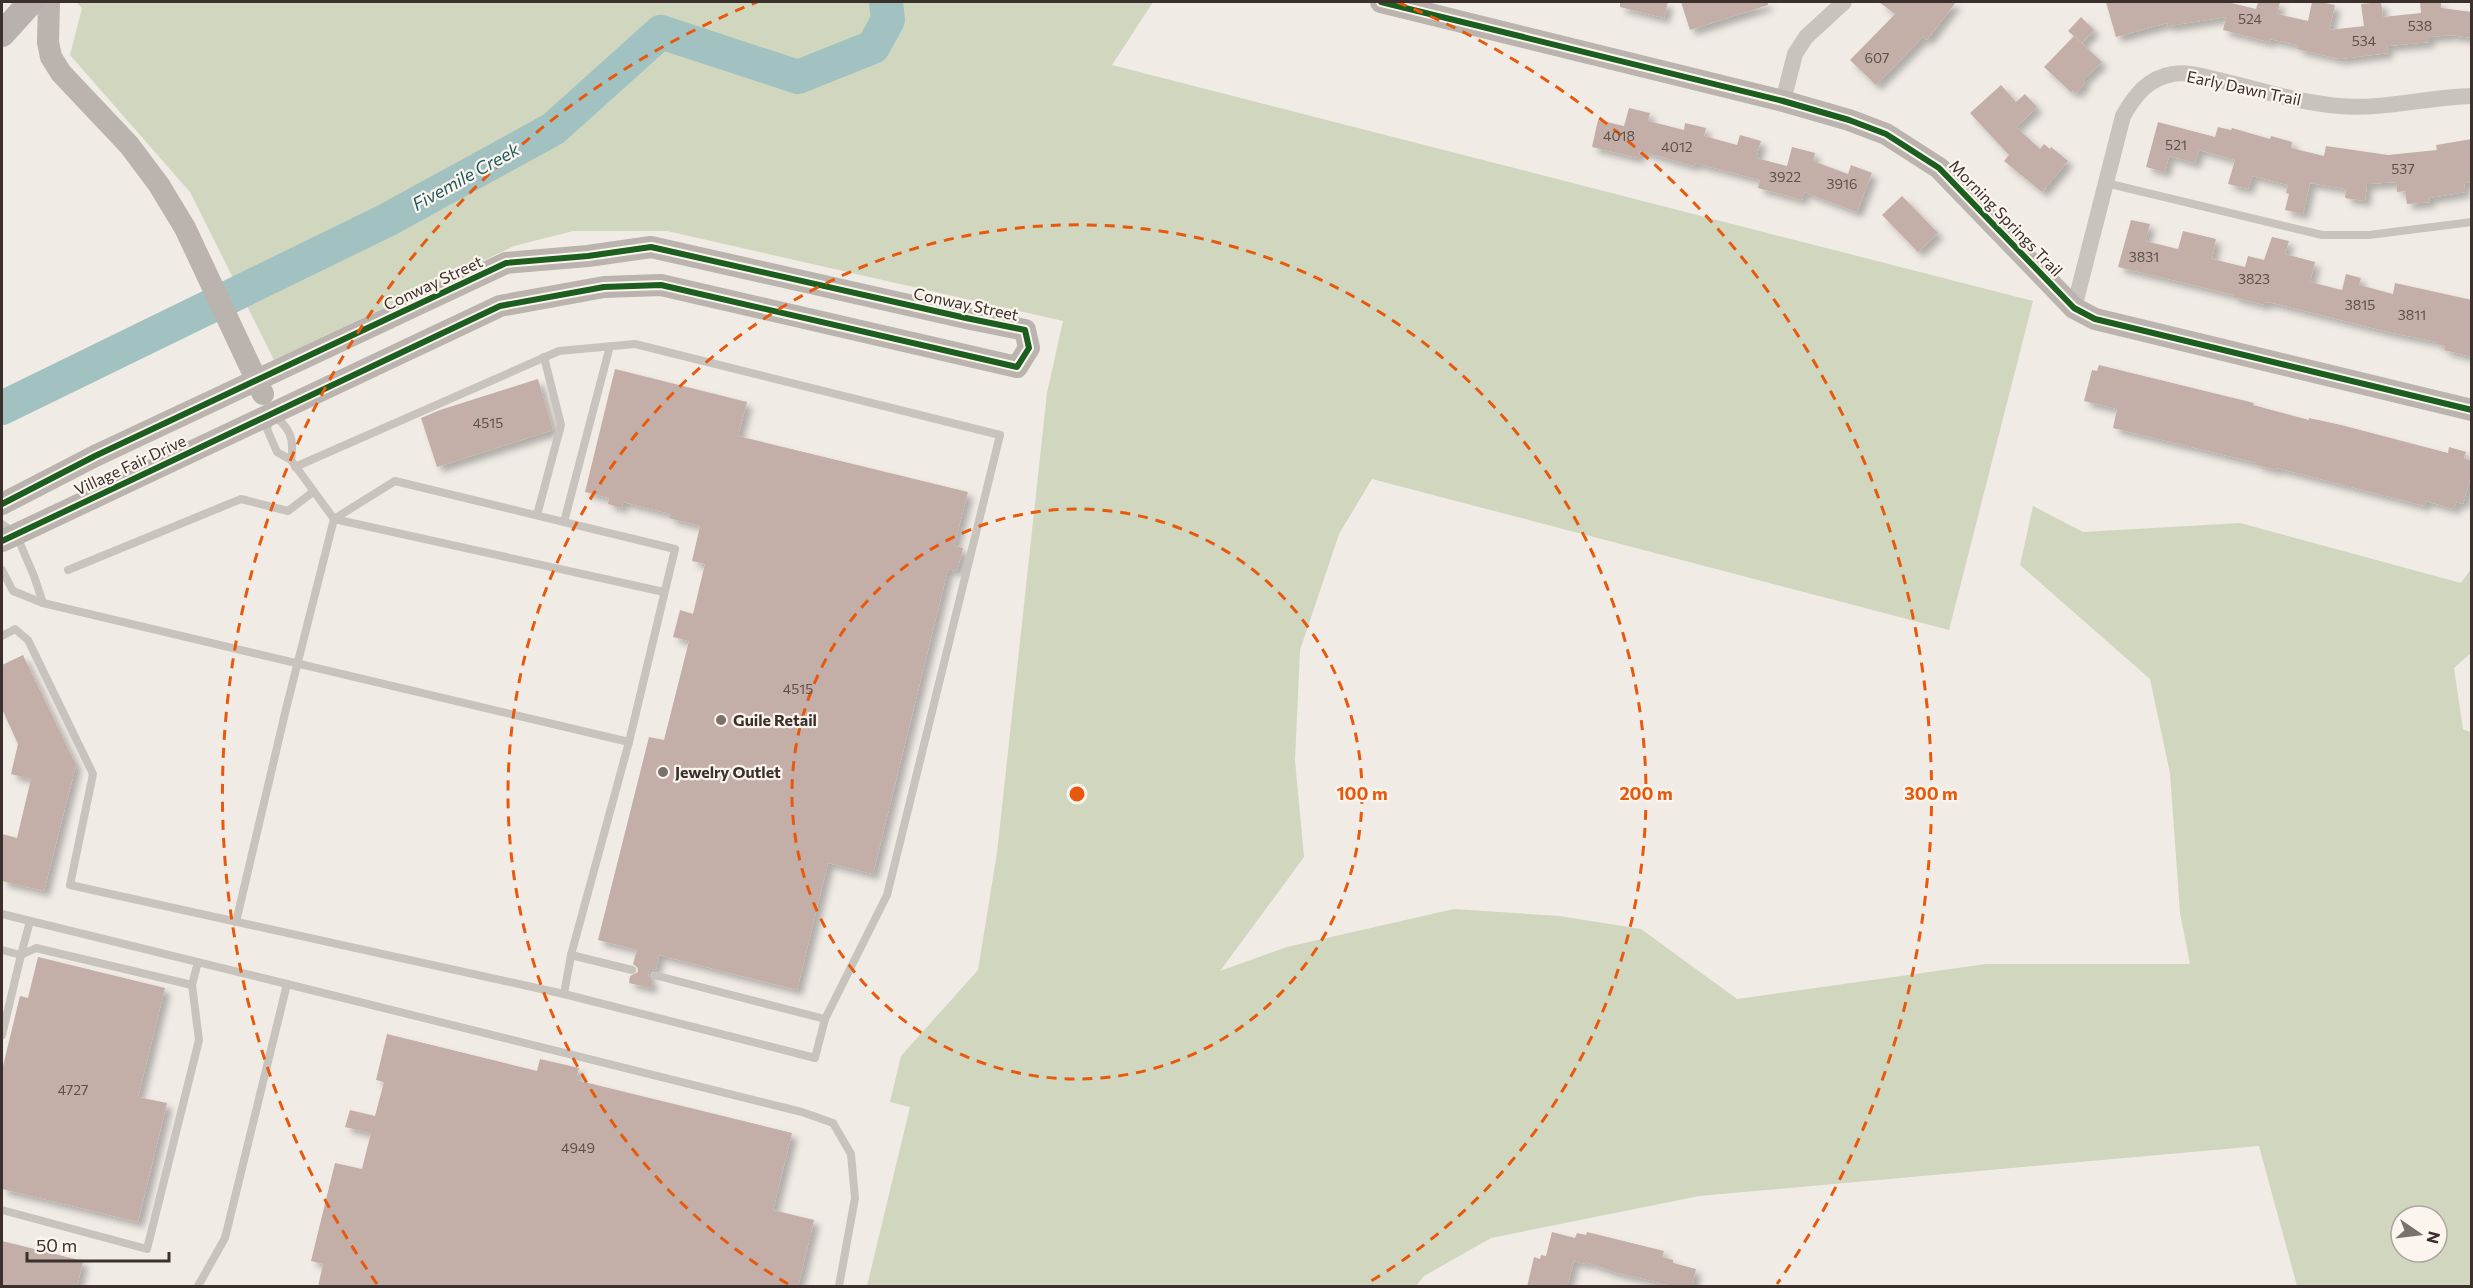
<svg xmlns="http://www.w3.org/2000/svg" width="2473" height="1288" font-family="Commissioner,sans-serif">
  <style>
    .green { fill: #d1d6bf; fill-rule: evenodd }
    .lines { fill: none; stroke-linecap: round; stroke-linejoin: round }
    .river { stroke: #a1c2c1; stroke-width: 34 }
    .building { fill: #c3afa7; filter: url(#shadow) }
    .lane { stroke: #c9c3be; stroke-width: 8 }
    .street { stroke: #c9c3be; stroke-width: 16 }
    .secondary { stroke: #bab3ae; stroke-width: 22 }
    .primary { stroke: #b8b1ad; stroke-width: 26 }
    .cycleway-casing { stroke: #fbf5ee; stroke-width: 10 }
    .cycleway { stroke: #1b5e20; stroke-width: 6 }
    .ring { fill: none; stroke: #e8590c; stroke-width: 3; stroke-dasharray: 10 8 }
    .poi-dot { fill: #7a716c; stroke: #fbf5ee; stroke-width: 2 }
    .labels { text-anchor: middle; stroke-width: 4.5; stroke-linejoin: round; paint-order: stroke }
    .number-label { font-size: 14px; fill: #5d504a }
    .street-label { font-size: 16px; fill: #3b302b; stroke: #fbf5ee }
    .poi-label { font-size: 16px; font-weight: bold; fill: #3b302b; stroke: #fbf5ee; text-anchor: start }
    .water-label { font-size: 18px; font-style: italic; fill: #1f5a5e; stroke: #fbf5ee }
    .centre { fill: #e8590c; stroke: #fbf5ee; stroke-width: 3 }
    .ring-label { font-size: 18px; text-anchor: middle; font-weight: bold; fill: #e8590c; stroke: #fbf5ee; stroke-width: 4.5; stroke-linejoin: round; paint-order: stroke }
  </style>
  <defs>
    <filter id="shadow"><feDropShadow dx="5.5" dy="5.5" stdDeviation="3" flood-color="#0004"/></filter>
  </defs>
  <rect width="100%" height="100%" fill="#f0ebe5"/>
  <path class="green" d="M76,2H1153L1112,65L2033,301L1949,630L1372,479L1339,534L1300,650L1295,761L1304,857L1220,971L1287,947L1454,909L1559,916L1641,929L1737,999L1986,964H2190L2180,913L2170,773L2150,679L2020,565L2033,506L2083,532L2240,523L2461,583L2471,569V653L2454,668L2463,729L2472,733L2471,1286H2297L2259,1146L1699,1196L1491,1238L1424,1276L1416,1286H867L910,1107L890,1102L901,1056L978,970L997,853L1047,393L1063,321L667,231H573L514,246L274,360L190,192L70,55L82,8ZM2401,1216H2437V1252H2401Z"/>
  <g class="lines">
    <path class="river" d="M2,408L387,220L553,129L661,32L798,77L873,47L888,20L886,2"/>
  </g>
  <g class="building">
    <path d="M1620,2H1668L1664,18L1620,7Z"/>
    <path d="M1681,2H1768V5L1690,30Z"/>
    <path d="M1879,2H1956L1927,40L1923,37L1876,85L1850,60L1895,14Z"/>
    <path d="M2106,2H2227L2256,9L2258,2H2280L2277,14L2308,21L2312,2H2320L2335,5L2329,30L2364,26L2361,4L2381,2L2383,17L2421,13L2420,2H2441V8L2472,12V38L2452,35L2429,37V42L2387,46L2388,53L2340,59L2297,49L2298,45L2270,39L2269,42L2223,30L2226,17L2168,26L2167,23L2116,37Z"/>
    <path d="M2081,17L2094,30L2082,43L2068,31Z"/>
    <path d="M2074,36L2102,62L2083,80L2085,83L2076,93L2073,90L2071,92L2044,67Z"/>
    <path d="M2001,85L2016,102L2025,94L2037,107L2016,127L2040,149L2044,144L2050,149L2051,147L2068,161L2042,192L2004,161L2009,155L1970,113Z"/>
    <path d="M1629,108L1650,113L1648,121L1684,130L1685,123L1706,128L1704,136L1737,145L1740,135L1761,141L1756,158L1787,166L1792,147L1815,153L1813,161L1848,174L1851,165L1872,173L1857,212L1804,192L1802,200L1758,188L1760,180L1695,163L1694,166L1640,151L1638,158L1592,147L1598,120L1624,126Z"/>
    <path d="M2158,122L2215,137L2218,127L2231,130L2232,128L2270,139L2271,136L2292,142L2291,148L2324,156L2326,146L2388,155L2437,150L2436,145L2472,139V182L2464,183L2465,192L2429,198L2430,202L2407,204L2405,191L2397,192L2396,182L2367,184L2365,201L2345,198L2346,189L2310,183L2303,214L2285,210L2289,194L2286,193L2288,185L2252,176L2248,189L2228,184L2235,160L2199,150L2195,163L2169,156L2165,172L2146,167Z"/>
    <path d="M1902,196L1938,233L1918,252L1882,215Z"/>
    <path d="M2131,220L2150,224L2145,241L2178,249L2183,231L2216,239L2212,259L2245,267L2248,256L2264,260L2272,237L2289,241L2285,254L2315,262L2310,282L2342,290L2346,274L2361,278L2359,285L2393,294L2395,283L2472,300V357L2444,350L2445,346L2436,344L2437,342L2388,332L2273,303L2265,302V305L2233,297L2234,295L2118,267Z"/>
    <path d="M2099,365L2254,403L2253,405L2309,420V418L2341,425L2448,453L2449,447L2466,452L2464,458L2472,461V472L2463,504L2456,502L2454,509L2426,501L2425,506L2277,468L2276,470L2257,465V463L2113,428L2117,409L2084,401L2092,370L2097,371Z"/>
    <path d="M615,369L747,402L738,436L968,492L954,546L963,548L957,571L948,569L873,874L828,863L797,990L659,955L656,969L650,970L648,974L649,979L653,981L651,988L629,983L630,976L638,972V968L633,964L637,950L598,940L649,737L664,740L689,641L673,637L680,610L693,614L705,564L692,561L700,526L669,518L671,514L623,502L622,508L608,504L609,498L585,492Z"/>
    <path d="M538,379L553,430L437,467L421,418L440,410Z"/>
    <path d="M23,655L76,765L44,891L2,881V834L17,838L31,779L11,774L18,744L2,709V665Z"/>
    <path d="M38,957L165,988L138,1097L167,1103L138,1222L2,1189V1070L20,996L28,998Z"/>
    <path d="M387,1034L537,1071L540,1059L579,1068L576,1080L792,1133L773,1210L814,1220L798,1287H318L323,1264L311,1261L335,1163L362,1169L371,1133L345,1127L350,1110L375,1116L384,1082L376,1080Z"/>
    <path d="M1552,1232L1575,1238L1577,1233L1586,1235L1587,1232L1664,1251L1662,1257L1673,1260V1263L1696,1269L1692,1287H1668L1669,1285L1614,1272L1586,1262V1264L1574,1261L1567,1287H1527L1534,1257L1540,1259L1541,1255L1546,1256Z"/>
    <path d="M2,1241L83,1261L77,1287H2Z"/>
  </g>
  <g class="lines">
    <g class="lane">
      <path d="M2106,183L2322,235H2369L2472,222"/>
      <path d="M537,515L561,425L544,357"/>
      <path d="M334,519L395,481L675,549L629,742L571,955L564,994"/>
      <path d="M334,519L664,592"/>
      <path d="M564,522L610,346"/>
      <path d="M2,524L16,534L34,576L43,603L13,591L2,570"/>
      <path d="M68,570L241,499L288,511L313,492"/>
      <path d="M43,603L629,742"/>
      <path d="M2,636L15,629L28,640L93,774L70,885L564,994L815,1058L825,1019L887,895L1000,435L635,344L559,351L295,467"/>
      <path d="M2,914L287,984"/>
      <path d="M236,922L286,709L334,519L291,460L277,452L267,429L271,413C289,427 295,437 291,460"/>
      <path d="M2,950L21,955L30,921"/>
      <path d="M571,955L632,970"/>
      <path d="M654,975L825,1019"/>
      <path d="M2,1035L21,955L36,948L192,985L198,962"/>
      <path d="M2,1210L147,1249L199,1040L192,985"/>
      <path d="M198,1286L225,1238L287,984L802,1112L833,1123L851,1154L855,1198L839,1286"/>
    </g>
    <g class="street">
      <path d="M1783,101L1795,54L1806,37L1844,2"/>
      <path d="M2074,308L2123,116C2135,95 2148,78 2173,74C2189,71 2208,78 2223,81C2261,90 2300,103 2339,106C2384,110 2427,97 2472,96"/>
    </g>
    <g class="secondary">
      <path d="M49,2L48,42L51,57L61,73L129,145L159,185L185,228L263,394"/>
      <path d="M1381,2L1783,101L1849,120L1886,134L1939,168L2074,308L2095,319L2472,410"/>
      <path d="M2,504L95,456L506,263L588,256L651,247L966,318L1025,330L1029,348L1017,367L661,285L604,287L500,306L2,541"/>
    </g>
    <path class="primary" d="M2,34L31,2"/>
    <g class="cycleway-casing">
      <g id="cycleway">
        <path d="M1381,2L1783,101L1849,120L1886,134L1939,168L2074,308L2095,319L2472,410"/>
        <path d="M2,504L95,456L506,263L588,256L651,247L966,318L1025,330L1029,348L1017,367L661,285L604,287L500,306L2,541"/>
      </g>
    </g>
    <use href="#cycleway" class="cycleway"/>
  </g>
  <g class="ring">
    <circle cx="1077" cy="794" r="285"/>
    <path d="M788 1284A569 569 0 1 1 1366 1284"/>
    <path d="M377 1284A854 854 0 0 1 757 2M1397 2A854 854 0 0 1 1777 1284"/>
  </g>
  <g class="poi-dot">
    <circle cx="721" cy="720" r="6"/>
    <circle cx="663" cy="772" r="6"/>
  </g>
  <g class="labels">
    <g class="number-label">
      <text x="2250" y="24">524</text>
      <text x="2420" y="31">538</text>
      <text x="2364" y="46">534</text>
      <text x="1877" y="63">607</text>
      <text x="1619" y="141">4018</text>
      <text x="2176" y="150">521</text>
      <text x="1677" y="152">4012</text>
      <text x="2403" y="174">537</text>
      <text x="1785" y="182">3922</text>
      <text x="1842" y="189">3916</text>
      <text x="2144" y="262">3831</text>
      <text x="2254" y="284">3823</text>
      <text x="2360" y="310">3815</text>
      <text x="2412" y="320">3811</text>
      <text x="488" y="428">4515</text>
      <text x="798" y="694">4515</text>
      <text x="73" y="1095">4727</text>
      <text x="578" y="1153">4949</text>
    </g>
    <g class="street-label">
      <text transform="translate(2244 88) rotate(12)" y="6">Early Dawn Trail</text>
      <text transform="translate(2006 218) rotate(46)" y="6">Morning Springs Trail</text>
      <text transform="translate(433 283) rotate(-25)" y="6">Conway Street</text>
      <text transform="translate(966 304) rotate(12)" y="6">Conway Street</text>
      <text transform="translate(130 465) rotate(-25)" y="6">Village Fair Drive</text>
    </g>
    <g class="poi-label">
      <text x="733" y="726">Guile Retail</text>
      <text x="675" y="778">Jewelry Outlet</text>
    </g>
    <g class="water-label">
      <text transform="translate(466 177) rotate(-29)" y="6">Fivemile Creek</text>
    </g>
  </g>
  <circle cx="1077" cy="794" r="9" class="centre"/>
  <g class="ring-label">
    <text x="1362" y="800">100 m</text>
    <text x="1646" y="800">200 m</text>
    <text x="1931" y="800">300 m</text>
  </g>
  <rect width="2473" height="1288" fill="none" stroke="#3b302b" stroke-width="6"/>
  <g transform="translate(2419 1234) rotate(104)"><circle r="28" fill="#fbf5ee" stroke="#aea6a0" stroke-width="1.5"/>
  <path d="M0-4.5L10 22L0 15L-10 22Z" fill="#7a716c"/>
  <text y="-9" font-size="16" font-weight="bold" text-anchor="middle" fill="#3b302b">N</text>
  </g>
  <path d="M27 1252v9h142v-9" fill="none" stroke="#3b302b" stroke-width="3"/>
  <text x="36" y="1252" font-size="18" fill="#3b302b" stroke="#fbf5ee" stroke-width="4.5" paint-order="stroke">50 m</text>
</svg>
